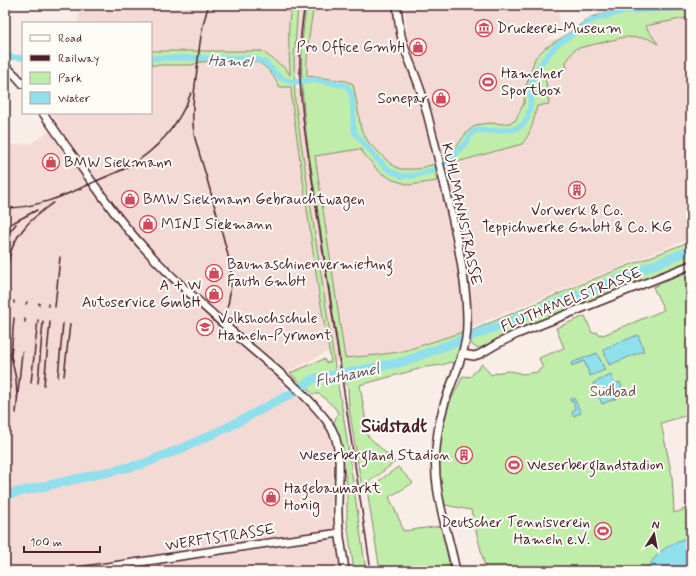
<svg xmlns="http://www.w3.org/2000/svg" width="696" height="576" font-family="Mynerve,sans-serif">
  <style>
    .built { fill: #f4dad4 }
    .green { fill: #c1edaa; stroke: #86866a }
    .water { fill: #90dfed; stroke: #74929f }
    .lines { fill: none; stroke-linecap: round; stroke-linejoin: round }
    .canal { stroke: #90dfed; stroke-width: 5.5 }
    .river { stroke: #90dfed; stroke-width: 9 }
    .secondary-casing { stroke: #4a1f2b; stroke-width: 10 }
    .secondary { stroke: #fdfcf7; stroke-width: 7 }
    .rail { stroke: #4a1f2b; stroke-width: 1.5 }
    .labels { text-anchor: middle; stroke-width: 4; stroke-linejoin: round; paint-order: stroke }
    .poi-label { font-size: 15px; fill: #4a1f2b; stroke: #fdfcf7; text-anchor: start }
    .street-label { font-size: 15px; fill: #4a1f2b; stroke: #fdfcf7 }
    .park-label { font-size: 15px; fill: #68524b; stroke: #fdfcf7 }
    .water-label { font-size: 16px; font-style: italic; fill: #5f5965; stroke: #fdfcf7 }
    .district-label { font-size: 19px; font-weight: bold; fill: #4a1f2b; stroke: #fdfcf7 }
  </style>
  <rect width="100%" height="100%" fill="#f9ede7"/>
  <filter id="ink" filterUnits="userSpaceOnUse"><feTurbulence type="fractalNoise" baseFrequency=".025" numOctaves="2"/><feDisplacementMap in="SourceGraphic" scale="8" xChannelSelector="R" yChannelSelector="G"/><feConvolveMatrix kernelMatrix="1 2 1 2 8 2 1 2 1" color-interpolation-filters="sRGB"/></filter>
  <g filter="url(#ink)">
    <g class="built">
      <path d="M82,5H292L291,10L289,32L290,76L262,51H151V23H77Z"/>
      <path d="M298,5H307L304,21L302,59V74H294V59Z"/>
      <path d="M314,5H393L395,29L421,101L434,164L418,169H400L391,164L369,143L361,130L357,104L315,77L307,76V68L309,43L311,21Z"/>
      <path d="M405,5H558L560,32L540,42L563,37L545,48L525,90L524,103L515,121L505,124L489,123L460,140L453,151L443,158L427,94L408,42Z"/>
      <path d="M691,17V238L485,321L472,328L466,331L404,351L378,355L345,359L315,155L360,149L378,171L437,180L435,172L446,165L496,152L522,144L527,139L530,131L534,120L537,106L549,104L545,74L566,62L575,49L625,37L647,38L657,44L644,26Z"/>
      <path d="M221,61L257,62L261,63L276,79L291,86L292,103L310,230L319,294L329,351L289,371L280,383L307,406L327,429L332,447L333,473L331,507L340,571H5V124H6L7,145L30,144L59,125L52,113H151V65H192L200,62Z"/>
      <path d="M295,89H302L303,101L307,140L341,361L334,362L301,142L295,101Z"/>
    </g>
    <g class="green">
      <path d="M292,5H298L294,59L295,101L301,142L337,380L343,413L366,571H354L347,522V485L344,470L342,449L334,422L338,413L336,409L320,394H313L290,373L324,359L326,363L331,362L319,294L292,103L291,87H279C275,77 267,66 257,62L221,61L200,62L192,65H151V51H262L286,69L290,75C290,53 286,26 292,5Z"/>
      <path d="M307,5H314C310,28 306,52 307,76L346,81L353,84L357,104L361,129L369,143L391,164L400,169H418L434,164L437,181L410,185L393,180L378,171L360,149L315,156L345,358L378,355L404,351L466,331L459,366L450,362L442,365L426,367L360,385L367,429L364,432L395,462L365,485L362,489L349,408L348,387L343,379L307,140C302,95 298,50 307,5Z"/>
      <path d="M625,5H691V17L645,26L658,44L647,38L625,37L575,49L566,62L567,69L545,74L549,104L537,106C534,120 531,134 522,144L446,165L444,158L453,151L467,132L476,125L489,123L505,124L515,121L524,103L525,90L535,58L545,48L563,37L591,17L623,9Z"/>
      <path d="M691,241V261L500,338L480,348L475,347L471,344L472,331L487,324L594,279Z"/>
      <path d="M691,270V408L688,415L661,423L672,476L674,513L691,507V571H584L583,567L566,568V571H486L471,510L445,505L440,485L439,450L445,419L449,404L463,376L470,377L482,364L491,375L500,372L509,371L516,372L522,374L539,372L538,370L543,368L539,358L564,348L556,328L585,316L592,333L597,332L599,335L602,334L603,335L664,310L653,287Z"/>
      <path d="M398,467L413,483L389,497L400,521L403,531L441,526L451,571H380L367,490L372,486Z"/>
    </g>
    <g class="water">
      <path d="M638,335L644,351L609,365L603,349Z"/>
      <path d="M597,353L605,370L590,376L584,361L572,366L571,363Z"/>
      <path d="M611,375L614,384L620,382L625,395L602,404L593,383Z"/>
      <path d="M574,398L581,413L573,416L572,413L575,408L573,401L571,402L570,399Z"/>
      <path d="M691,537V571H648C650,555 676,539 691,537Z"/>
    </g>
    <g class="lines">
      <g class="canal">
        <path d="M5,53L11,57L23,58"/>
        <path d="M151,58H250L259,60L267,64L275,73L283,79L292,82L316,80L347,86L351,93L353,108V124L355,133L378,160L389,170L402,176H413L434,170L446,162L450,161L455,156L458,150L466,143L471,134L475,131L481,130L489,131L507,130L514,129L521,126L526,121L530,109L531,95V86L534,75L540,65L555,46L591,21L602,17L627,11L691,8"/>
      </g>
      <path class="river" d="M5,495L143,464L185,447L228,427L291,394L313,379L403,362L535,312L691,250"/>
      <g class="secondary-casing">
        <g id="secondary">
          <path d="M397,5C398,15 399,25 401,35C406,57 417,76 423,98C430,123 436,149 442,174C452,215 462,257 466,299C467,312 468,325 466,338C462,362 451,382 444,405C441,416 438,428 437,440C430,485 447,527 456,571"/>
          <path d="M5,66L16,76L23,84"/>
          <path d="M43,113L66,146L114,212C151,261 199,302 245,343C269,364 295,384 316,408C324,417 331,425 335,436C343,461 337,488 338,514C338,533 343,552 345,571"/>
          <path d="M462,354L474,356L480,354L497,344L517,334L691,265"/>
          <path d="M80,571L247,546L340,533"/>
        </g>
      </g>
      <use href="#secondary" class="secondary"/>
      <g class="rail">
        <path d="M209,5C201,26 199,49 197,70C194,92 191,113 194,134C197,147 201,159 205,172C211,193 217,215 223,236C226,249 231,262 231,275C232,288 229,301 226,314"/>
        <path d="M305,5C297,47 299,90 305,133L371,571"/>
        <path d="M5,208C35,208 62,197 90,184C102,178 114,174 126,168C156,151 179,125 191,93"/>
        <path d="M5,227L37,210"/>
        <path d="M5,237L16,224"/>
        <path d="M8,263C12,236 31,218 53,203"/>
        <path d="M7,302V300"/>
        <path d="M14,303V301"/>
        <path d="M26,304L27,302"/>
        <path d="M39,305V303"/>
        <path d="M48,306V304"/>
        <path d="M55,307L60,257"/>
        <path d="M14,318L11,356L16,379L17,397"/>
        <path d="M5,319V317"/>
        <path d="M25,322V319"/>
        <path d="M64,376L70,324"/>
        <path d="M58,377L63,323"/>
        <path d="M31,383L38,320"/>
        <path d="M38,383L43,321"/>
        <path d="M44,385L50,322"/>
        <path d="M5,387L8,355"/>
        <path d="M16,413L22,352"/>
      </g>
    </g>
  </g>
  <defs>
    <g id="museum-ring" transform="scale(0.9)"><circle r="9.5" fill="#fdfcf7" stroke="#d1495b" stroke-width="1.5"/><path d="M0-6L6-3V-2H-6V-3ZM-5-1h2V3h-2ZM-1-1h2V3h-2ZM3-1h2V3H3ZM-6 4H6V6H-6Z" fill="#d1495b"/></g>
    <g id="shop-ring" transform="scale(0.9)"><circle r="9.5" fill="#fdfcf7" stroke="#d1495b" stroke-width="1.5"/><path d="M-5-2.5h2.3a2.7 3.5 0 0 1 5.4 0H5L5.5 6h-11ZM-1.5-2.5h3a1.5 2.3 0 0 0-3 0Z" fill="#d1495b"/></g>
    <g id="stadium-ring" transform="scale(0.9)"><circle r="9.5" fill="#fdfcf7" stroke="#d1495b" stroke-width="1.5"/><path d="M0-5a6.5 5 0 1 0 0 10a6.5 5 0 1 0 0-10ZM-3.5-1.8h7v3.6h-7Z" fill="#d1495b"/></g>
    <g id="building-ring" transform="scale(0.9)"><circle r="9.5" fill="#fdfcf7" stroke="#d1495b" stroke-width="1.5"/><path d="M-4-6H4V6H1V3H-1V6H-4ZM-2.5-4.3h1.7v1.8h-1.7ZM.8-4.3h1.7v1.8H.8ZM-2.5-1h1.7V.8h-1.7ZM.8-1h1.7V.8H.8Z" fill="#d1495b"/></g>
    <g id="university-ring" transform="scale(0.9)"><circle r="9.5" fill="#fdfcf7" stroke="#d1495b" stroke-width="1.5"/><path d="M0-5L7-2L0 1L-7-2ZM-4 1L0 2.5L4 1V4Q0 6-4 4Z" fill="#d1495b"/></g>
  </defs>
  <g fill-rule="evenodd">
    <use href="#museum-ring" x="484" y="28"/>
    <use href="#shop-ring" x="418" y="47"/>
    <use href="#stadium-ring" x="488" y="82"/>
    <use href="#shop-ring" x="441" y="98"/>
    <use href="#shop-ring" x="51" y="162"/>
    <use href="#building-ring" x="577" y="190"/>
    <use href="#shop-ring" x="130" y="199"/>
    <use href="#shop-ring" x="148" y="224"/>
    <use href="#shop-ring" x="214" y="273"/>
    <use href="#shop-ring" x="214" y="294"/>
    <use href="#university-ring" x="205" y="327"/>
    <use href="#building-ring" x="464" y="455"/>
    <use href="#stadium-ring" x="514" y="465"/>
    <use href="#shop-ring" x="271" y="497"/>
    <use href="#stadium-ring" x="603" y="531"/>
  </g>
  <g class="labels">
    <g class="poi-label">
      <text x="497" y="33">Druckerei-Museum</text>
      <text x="405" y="52" text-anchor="end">Pro Office GmbH</text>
      <text x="501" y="78">Hamelner<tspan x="501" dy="17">Sportbox</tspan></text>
      <text x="428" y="103" text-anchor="end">Sonepar</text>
      <text x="64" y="167">BMW Siekmann</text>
      <text x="143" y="204">BMW Siekmann Gebrauchtwagen</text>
      <text x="577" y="215" text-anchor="middle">Vorwerk &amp; Co.<tspan x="577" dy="17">Teppichwerke GmbH &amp; Co. KG</tspan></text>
      <text x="161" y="229">MINI Siekmann</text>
      <text x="227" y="269">Baumaschinenvermietung<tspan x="227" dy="17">Fauth GmbH</tspan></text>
      <text x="201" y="290" text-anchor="end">A + W<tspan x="201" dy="17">Autoservice GmbH</tspan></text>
      <text x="218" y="323">Volkshochschule<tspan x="218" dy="17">Hameln-Pyrmont</tspan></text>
      <text x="451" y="460" text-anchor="end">Weserbergland Stadion</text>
      <text x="527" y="470">Weserberglandstadion</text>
      <text x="284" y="493">Hagebaumarkt<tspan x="284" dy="17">Honig</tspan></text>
      <text x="590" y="527" text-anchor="end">Deutscher Tennisverein<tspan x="590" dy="17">Hameln e.V.</tspan></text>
    </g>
    <g class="street-label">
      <text transform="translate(462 214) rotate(78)" y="5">KUHLMANNSTRASSE</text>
      <text transform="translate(571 299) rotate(-22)" y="5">FLUTHAMELSTRASSE</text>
      <text transform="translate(220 537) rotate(-9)" y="5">WERFTSTRASSE</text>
    </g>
    <g class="park-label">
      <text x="613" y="396">Südbad</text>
    </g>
    <g class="water-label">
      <text transform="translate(230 60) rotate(2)" y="6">Hamel</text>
      <text transform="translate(347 374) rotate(-12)" y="6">Fluthamel</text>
    </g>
    <g class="district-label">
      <text x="394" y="432">Südstadt</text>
    </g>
  </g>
  <rect width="696" height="576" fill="none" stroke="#fdfcf7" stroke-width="20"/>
  <rect x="10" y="10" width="676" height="556" fill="none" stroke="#4a1f2b" stroke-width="1.5" filter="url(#ink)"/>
  <rect x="22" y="22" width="130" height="92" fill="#fdfcf7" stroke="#b5a4a5"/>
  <rect x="30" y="35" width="20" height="6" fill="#fdfcf7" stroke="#b5a4a5"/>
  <text x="58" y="42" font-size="12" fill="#4a1f2b">Road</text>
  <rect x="30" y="55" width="20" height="6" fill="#4a1f2b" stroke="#b5a4a5"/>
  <text x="58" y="62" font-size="12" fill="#4a1f2b">Railway</text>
  <rect x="30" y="72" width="20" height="12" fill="#c1edaa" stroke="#b5a4a5"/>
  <text x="58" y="82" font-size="12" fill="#4a1f2b">Park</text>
  <rect x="30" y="92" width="20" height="12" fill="#90dfed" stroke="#b5a4a5"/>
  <text x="58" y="102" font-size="12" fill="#4a1f2b">Water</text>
  <g transform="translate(654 534) rotate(11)" stroke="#fdfcf7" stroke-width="3" paint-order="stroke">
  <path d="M0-3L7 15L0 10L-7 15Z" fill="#4a1f2b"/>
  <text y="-6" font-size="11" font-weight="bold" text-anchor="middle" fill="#4a1f2b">N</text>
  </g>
  <path d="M24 546v6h76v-6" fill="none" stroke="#4a1f2b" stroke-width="2"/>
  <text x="30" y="546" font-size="12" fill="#4a1f2b" stroke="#fdfcf7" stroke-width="3" paint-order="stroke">100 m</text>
</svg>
